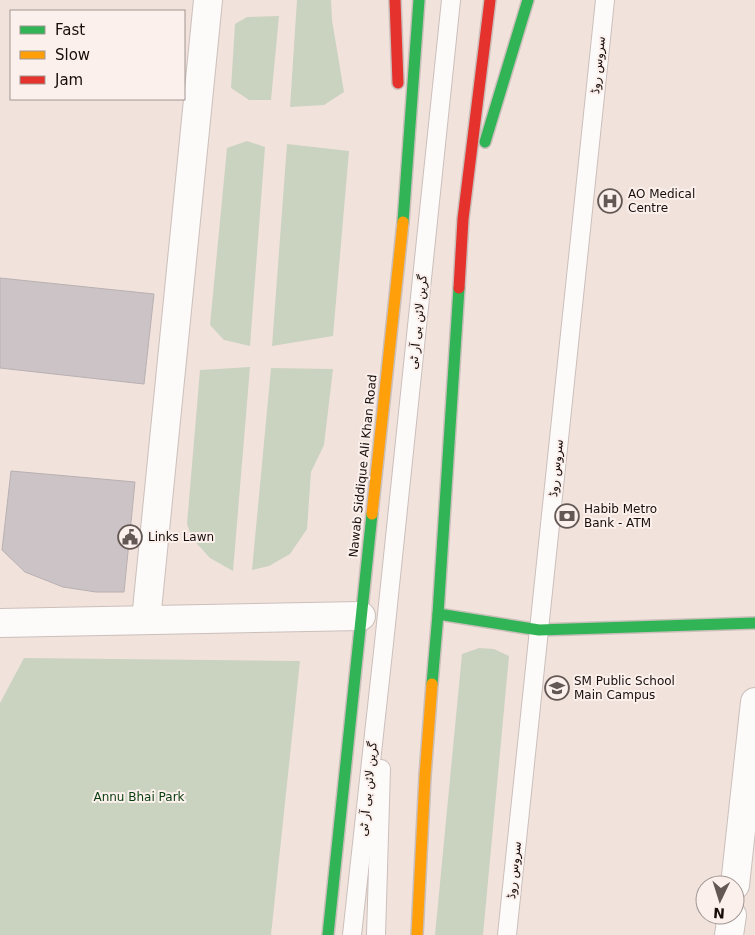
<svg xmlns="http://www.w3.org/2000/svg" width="755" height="935" font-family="'DejaVu Sans','Noto Sans Arabic',sans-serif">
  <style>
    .green { fill: #cad3c0 }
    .building { fill: #cbc3c5; stroke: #b8b0b2 }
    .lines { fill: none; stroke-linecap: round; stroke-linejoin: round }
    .lane-casing { stroke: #cbbfbb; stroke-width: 20 }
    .street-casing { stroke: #cbbfbb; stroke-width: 30 }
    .fast-casing { stroke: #cbbfbb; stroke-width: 14 }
    .slow-casing { stroke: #cbbfbb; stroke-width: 14 }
    .jam-casing { stroke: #cbbfbb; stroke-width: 14 }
    .lane { stroke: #fdfbfa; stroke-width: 18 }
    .street { stroke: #fdfbfa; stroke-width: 28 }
    .fast { stroke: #30b455; stroke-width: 11 }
    .slow { stroke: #ff9f0a; stroke-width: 11 }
    .jam { stroke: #e5322d; stroke-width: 11 }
    .labels { text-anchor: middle; stroke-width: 4; stroke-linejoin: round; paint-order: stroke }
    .street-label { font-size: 12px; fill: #170e0b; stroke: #fbf0ec }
    .poi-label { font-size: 12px; fill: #170e0b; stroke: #fbf0ec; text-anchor: start }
    .park-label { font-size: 12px; fill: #073d0d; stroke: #fbf0ec }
  </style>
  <rect width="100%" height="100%" fill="#f2e2dc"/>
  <g class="green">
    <path d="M297,0H331L332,20L344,92L324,105L290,107Z"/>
    <path d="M279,16L271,100H249L231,88L235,24L247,17Z"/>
    <path d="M247,141L265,147L250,346L224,340L210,325L227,148Z"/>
    <path d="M287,144L349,151L333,336L272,346Z"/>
    <path d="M250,367L233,571L210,558L192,538L187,524L200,370Z"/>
    <path d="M271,368L333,369L324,445L311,472L307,529L290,554L269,566L252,570Z"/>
    <path d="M479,648L494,649L509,656L483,935H435L462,654Z"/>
    <path d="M24,658L300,661L271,935H0V703Z"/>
  </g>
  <g class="building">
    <path d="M0,278L154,294L144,384L0,368Z"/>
    <path d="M11,471L135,482L124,592H96L63,587L25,572L2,550Z"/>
  </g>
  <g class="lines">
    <g class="lane-casing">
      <g id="lane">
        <path d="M352,935L384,643L451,0"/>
        <path d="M376,935L381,769"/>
        <path d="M507,935L605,0"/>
      </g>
    </g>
    <g class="street-casing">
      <g id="street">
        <path d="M146,620L208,0"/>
        <path d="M0,623L361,616"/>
        <path d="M735,885L755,702"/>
        <path d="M729,935L732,915"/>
      </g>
    </g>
    <g class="fast-casing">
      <g id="fast">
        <path d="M485,142L528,0"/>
        <path d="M403,222L419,0"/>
        <path d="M438,614L539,630L755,623"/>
        <path d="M432,684L438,614L459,288"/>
        <path d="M328,935L372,514"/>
      </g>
    </g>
    <g class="slow-casing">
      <g id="slow">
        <path d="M372,514L403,222"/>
        <path d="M417,935L425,776L432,684"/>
      </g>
    </g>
    <g class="jam-casing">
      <g id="jam">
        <path d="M395,0L398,83"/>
        <path d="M459,288L463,219L490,0"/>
      </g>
    </g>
    <use href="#lane" class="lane"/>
    <use href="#street" class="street"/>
    <use href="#fast" class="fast"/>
    <use href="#slow" class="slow"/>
    <use href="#jam" class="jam"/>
  </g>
  <defs>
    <g id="hospital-ring" transform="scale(1.25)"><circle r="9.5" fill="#fbf0ec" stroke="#645854" stroke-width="1.5"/><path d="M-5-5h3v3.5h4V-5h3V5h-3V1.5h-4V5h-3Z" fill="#645854"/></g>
    <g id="bank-ring" transform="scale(1.25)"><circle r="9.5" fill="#fbf0ec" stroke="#645854" stroke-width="1.5"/><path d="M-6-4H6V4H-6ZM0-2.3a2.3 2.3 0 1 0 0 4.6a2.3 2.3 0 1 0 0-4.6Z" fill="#645854"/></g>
    <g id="civic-ring" transform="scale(1.25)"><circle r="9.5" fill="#fbf0ec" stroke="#645854" stroke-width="1.5"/><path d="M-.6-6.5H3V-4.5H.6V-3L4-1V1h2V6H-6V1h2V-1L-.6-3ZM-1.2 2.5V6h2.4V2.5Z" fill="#645854"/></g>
    <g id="school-ring" transform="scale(1.25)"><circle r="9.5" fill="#fbf0ec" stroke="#645854" stroke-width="1.5"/><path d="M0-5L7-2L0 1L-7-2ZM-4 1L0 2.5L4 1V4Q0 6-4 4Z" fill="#645854"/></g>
  </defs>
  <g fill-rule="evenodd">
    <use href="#hospital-ring" x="610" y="201"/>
    <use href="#bank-ring" x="567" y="516"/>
    <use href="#civic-ring" x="130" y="537"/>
    <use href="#school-ring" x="557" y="688"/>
  </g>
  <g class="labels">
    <g class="street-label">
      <text transform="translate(598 65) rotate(-84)" y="4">سروس روڈ</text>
      <text transform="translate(418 322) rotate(-84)" y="4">گرین لائن بی آر ٹی</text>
      <text transform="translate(363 466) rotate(-84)" y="4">Nawab Siddique Ali Khan Road</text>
      <text transform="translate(556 468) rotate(-84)" y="4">سروس روڈ</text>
      <text transform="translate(368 789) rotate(-84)" y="4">گرین لائن بی آر ٹی</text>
      <text transform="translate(514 870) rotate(-84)" y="4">سروس روڈ</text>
    </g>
    <g class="poi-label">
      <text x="628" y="198">AO Medical<tspan x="628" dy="14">Centre</tspan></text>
      <text x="584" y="513">Habib Metro<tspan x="584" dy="14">Bank - ATM</tspan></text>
      <text x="148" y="541">Links Lawn</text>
      <text x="574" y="685">SM Public School<tspan x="574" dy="14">Main Campus</tspan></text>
    </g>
    <g class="park-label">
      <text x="139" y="801">Annu Bhai Park</text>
    </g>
  </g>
  <rect x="10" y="10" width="175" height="90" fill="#fbf0ec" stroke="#a09692"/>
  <rect x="20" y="26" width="25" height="8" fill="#30b455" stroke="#a09692"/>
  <text x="55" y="35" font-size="15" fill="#170e0b">Fast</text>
  <rect x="20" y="51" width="25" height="8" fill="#ff9f0a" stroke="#a09692"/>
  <text x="55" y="60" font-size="15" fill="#170e0b">Slow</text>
  <rect x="20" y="76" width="25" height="8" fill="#e5322d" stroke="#a09692"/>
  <text x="55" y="85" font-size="15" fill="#170e0b">Jam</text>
  <g transform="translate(720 900) rotate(184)"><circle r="24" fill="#fbf0ec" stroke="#a09692"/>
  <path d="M0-4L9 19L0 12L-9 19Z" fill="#645854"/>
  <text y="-8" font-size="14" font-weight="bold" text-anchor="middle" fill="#170e0b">N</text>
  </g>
</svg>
